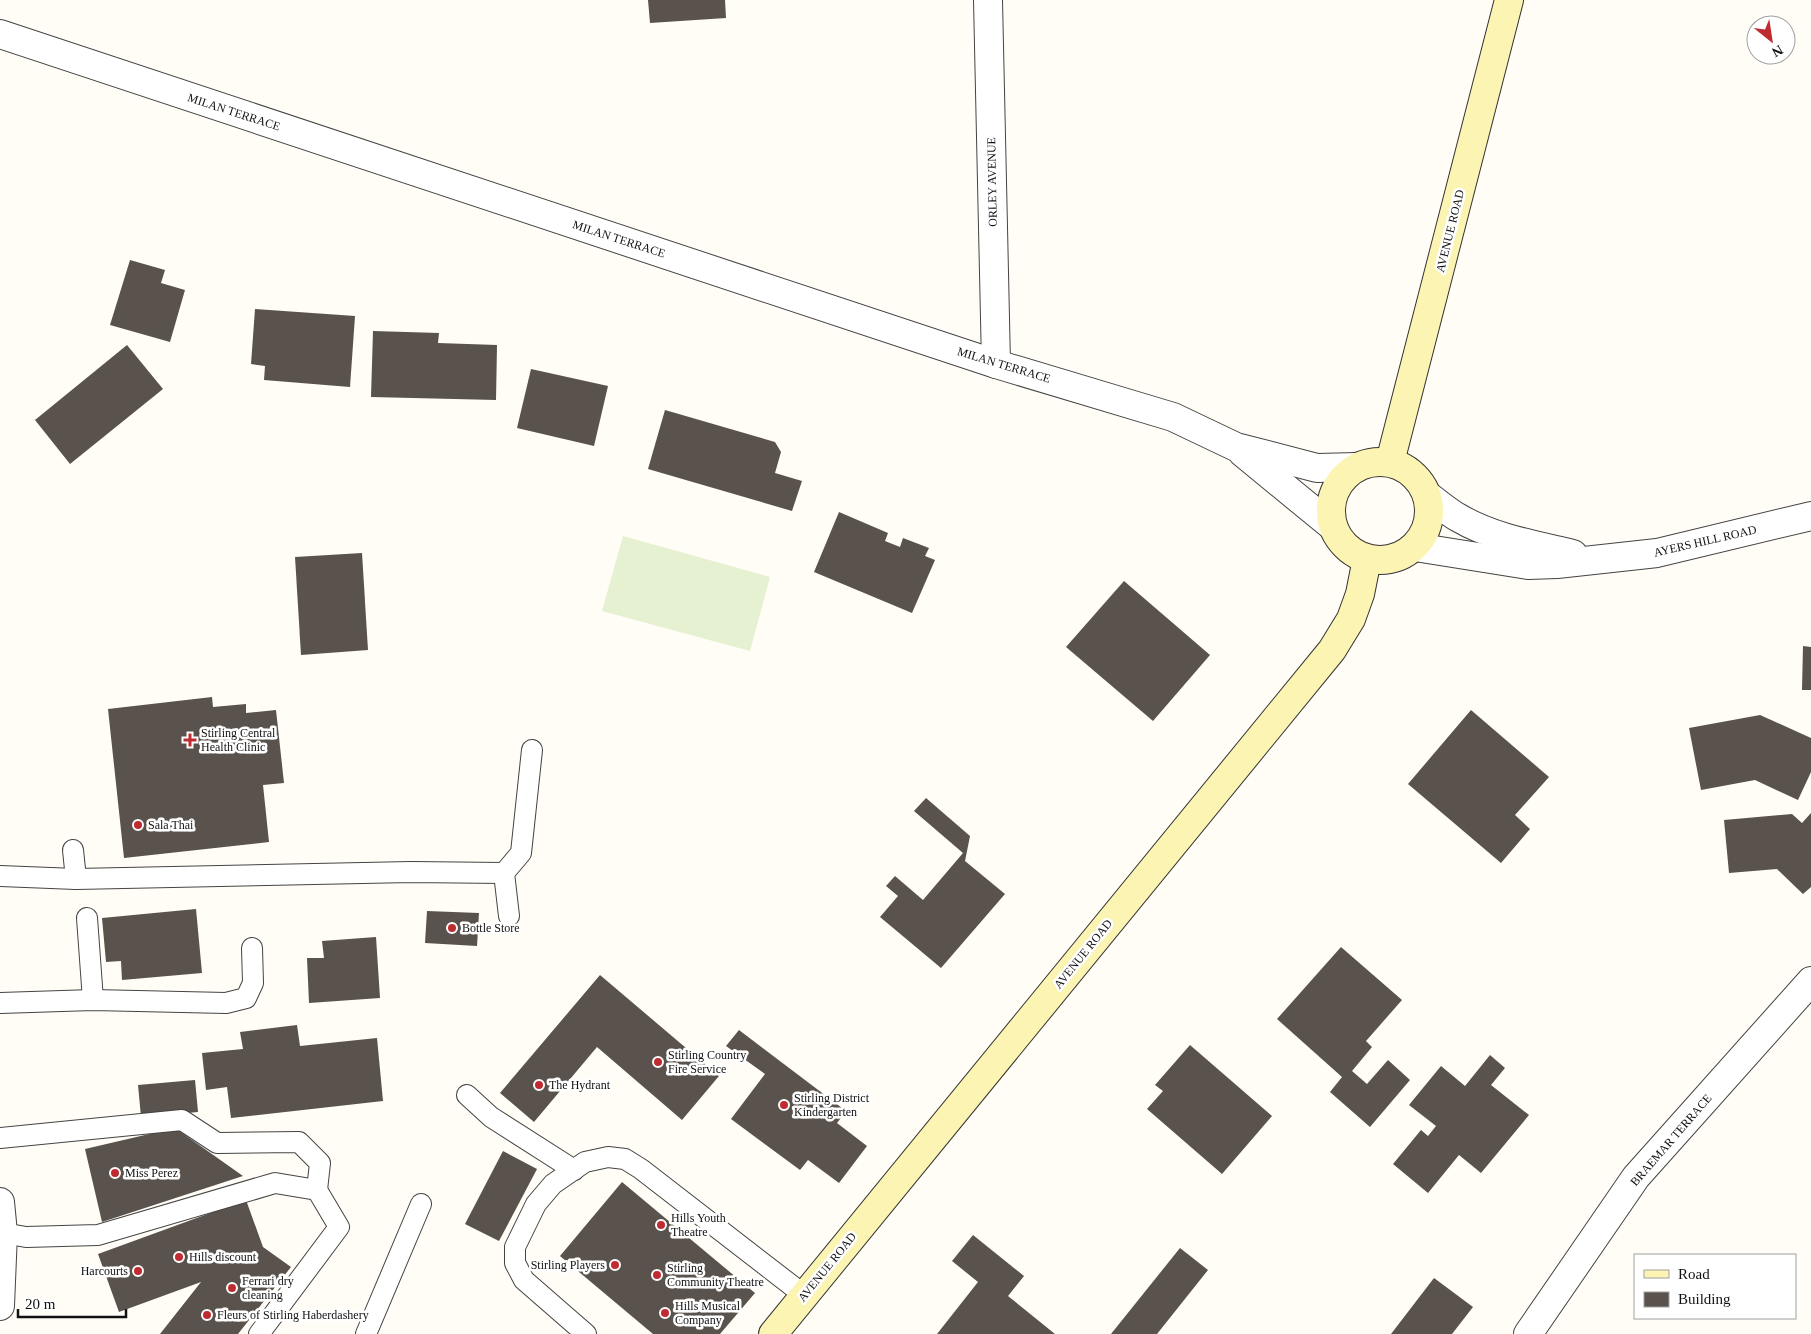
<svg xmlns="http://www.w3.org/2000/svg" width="1811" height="1334" font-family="Georgia,serif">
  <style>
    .pitch { fill: #e5f1d0 }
    .building { fill: #59524d }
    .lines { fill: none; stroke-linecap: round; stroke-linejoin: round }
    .lane-casing { stroke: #444; stroke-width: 22 }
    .street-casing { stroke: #444; stroke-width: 30 }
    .secondary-casing { stroke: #333; stroke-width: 30 }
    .lane { stroke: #fff; stroke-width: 20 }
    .street { stroke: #fff; stroke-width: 28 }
    .secondary { stroke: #fcf4b2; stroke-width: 28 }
    .poi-dot { fill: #be2c32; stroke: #fff; stroke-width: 2 }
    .labels { text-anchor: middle; stroke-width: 5; stroke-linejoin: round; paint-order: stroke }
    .street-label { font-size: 12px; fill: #111; stroke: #fff }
    .poi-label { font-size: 12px; fill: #111; stroke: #fff; text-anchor: start }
  </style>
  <rect width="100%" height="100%" fill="#fffdf5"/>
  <path class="pitch" d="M623,536L770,577L750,651L602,611Z"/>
  <g class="building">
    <path d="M648,0H725L726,18L650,23Z"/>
    <path d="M130,260L165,270L161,283L185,290L170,342L110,325Z"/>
    <path d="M255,309L355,316L350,387L264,380L265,366L251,364Z"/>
    <path d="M373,331L439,333L438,343L497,345L496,400L371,397Z"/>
    <path d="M127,345L163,389L70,464L35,420Z"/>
    <path d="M531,369L608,386L594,446L517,428Z"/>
    <path d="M665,410L775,442L781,452L775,473L802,481L792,511L648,469Z"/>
    <path d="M839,512L888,533L885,541L900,547L903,538L929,548L925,556L935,560L912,613L814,572Z"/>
    <path d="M362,553L368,650L301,655L295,557Z"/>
    <path d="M1124,581L1210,655L1153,721L1066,647Z"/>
    <path d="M1803,646L1811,647V690H1802Z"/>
    <path d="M212,697L213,707L246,704V713L276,710L284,783L263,785L269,842L124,858L108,709Z"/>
    <path d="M1471,710L1549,777L1515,815L1530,829L1501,863L1408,784Z"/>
    <path d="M1760,715L1811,738V772L1798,800L1755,780L1701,790L1689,728Z"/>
    <path d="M926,798L970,836L965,861L1005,894L941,968L880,917L898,896L886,886L895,876L923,900L963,853L914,811Z"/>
    <path d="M1811,813V887L1803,894L1777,869L1729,873L1724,820L1792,814L1802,823Z"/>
    <path d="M196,909L202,973L122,980L121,961L106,962L102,918Z"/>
    <path d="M427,911L479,913L477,946L425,943Z"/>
    <path d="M376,937L380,998L309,1003L307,958H324L322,941Z"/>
    <path d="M1341,947L1402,1000L1366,1041L1372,1047L1352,1071L1367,1084L1388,1060L1410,1080L1370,1127L1330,1092L1342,1077L1277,1019Z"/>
    <path d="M600,975L719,1076L682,1120L597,1047L534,1122L500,1093Z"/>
    <path d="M297,1025L300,1046L377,1038L383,1101L231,1118L227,1087L206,1090L202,1053L243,1049L240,1032Z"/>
    <path d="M739,1030L846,1111L837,1123L867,1146L839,1183L808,1160L800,1170L731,1119L765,1074L726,1046Z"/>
    <path d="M1190,1045L1272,1116L1222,1174L1147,1109L1163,1091L1155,1085Z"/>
    <path d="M1490,1055L1505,1068L1491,1085L1529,1115L1481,1173L1459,1155L1428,1193L1393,1164L1421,1130L1428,1136L1436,1126L1409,1105L1441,1066L1465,1086Z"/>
    <path d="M195,1080L198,1112L141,1117L138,1085Z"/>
    <path d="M175,1128L243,1176L102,1222L85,1149Z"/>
    <path d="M503,1151L537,1169L499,1241L465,1224Z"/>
    <path d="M622,1182L755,1293L720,1334H653L560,1256Z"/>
    <path d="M246,1200L263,1247L291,1267L238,1334H160L201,1282L119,1312L98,1254Z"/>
    <path d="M973,1235L1024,1276L1008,1296L1055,1334H937L978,1282L952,1261Z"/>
    <path d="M1180,1248L1208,1270L1157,1334H1111Z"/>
    <path d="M1434,1278L1473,1307L1452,1334H1391Z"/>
  </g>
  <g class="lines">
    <g class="lane-casing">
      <g id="lane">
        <path d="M73,850L76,879"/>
        <path d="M0,876L76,879L411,872L504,873"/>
        <path d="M509,916L504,873L521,853L532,750"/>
        <path d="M87,918L93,1000"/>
        <path d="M0,1003L93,1000L226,1003L246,998L253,983L252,948"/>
        <path d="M467,1095L491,1117L574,1170"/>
        <path d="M0,1138L182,1120L217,1143L299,1142L320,1163L317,1190"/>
        <path d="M3,1233L26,1237L98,1235L275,1183L317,1190L339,1227L259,1334"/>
        <path d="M366,1334L421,1204"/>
        <path d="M586,1334L524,1280L515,1263V1247L536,1204L553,1184L585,1162L608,1157L625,1159L641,1169L804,1295"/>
      </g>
    </g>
    <g class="street-casing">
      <g id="street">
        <path d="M988,0L996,364"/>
        <path d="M0,34L996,364L1173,417L1236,447L1317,468L1357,467"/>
        <path d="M1243,453L1332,526"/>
        <path d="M1428,496C1438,503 1448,512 1459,518C1493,538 1535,545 1573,554"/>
        <path d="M1415,547L1528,565L1557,564L1657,553L1811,516"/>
        <path d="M0,1202L3,1233L0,1306"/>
        <path d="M1528,1334L1636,1177L1811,981"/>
      </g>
    </g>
    <g class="secondary-casing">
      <g id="secondary">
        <circle cx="1380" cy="511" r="49"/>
        <path d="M1390,462L1509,0"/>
        <path d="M773,1334L1332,650L1351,619L1360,594L1367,559"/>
      </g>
    </g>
    <use href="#lane" class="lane"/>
    <use href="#street" class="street"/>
    <use href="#secondary" class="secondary"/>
  </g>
  <g class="poi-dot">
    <path d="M187.5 732.5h5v5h5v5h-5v5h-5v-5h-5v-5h5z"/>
    <circle cx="138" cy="825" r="5"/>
    <circle cx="452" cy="928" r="5"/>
    <circle cx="658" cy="1062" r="5"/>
    <circle cx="539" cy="1085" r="5"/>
    <circle cx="784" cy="1105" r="5"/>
    <circle cx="115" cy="1173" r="5"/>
    <circle cx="661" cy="1225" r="5"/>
    <circle cx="179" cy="1257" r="5"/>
    <circle cx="615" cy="1265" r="5"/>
    <circle cx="138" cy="1271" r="5"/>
    <circle cx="657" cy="1275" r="5"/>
    <circle cx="232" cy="1288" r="5"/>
    <circle cx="665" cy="1313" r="5"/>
    <circle cx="207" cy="1315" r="5"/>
  </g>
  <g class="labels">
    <g class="street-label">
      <text transform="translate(234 112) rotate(18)" y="4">MILAN TERRACE</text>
      <text transform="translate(992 182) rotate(-91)" y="4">ORLEY AVENUE</text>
      <text transform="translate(1450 231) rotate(-76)" y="4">AVENUE ROAD</text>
      <text transform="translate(619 239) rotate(18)" y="4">MILAN TERRACE</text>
      <text transform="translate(1004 365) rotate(17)" y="4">MILAN TERRACE</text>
      <text transform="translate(1705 541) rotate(-13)" y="4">AYERS HILL ROAD</text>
      <text transform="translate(1083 954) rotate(-51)" y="4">AVENUE ROAD</text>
      <text transform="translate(1671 1140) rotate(-49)" y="4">BRAEMAR TERRACE</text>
      <text transform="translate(827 1267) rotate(-51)" y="4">AVENUE ROAD</text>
    </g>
    <g class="poi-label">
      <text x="201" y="737">Stirling Central<tspan x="201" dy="14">Health Clinic</tspan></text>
      <text x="148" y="829">Sala Thai</text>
      <text x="462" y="932">Bottle Store</text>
      <text x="668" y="1059">Stirling Country<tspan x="668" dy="14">Fire Service</tspan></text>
      <text x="549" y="1089">The Hydrant</text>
      <text x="794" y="1102">Stirling District<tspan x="794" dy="14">Kindergarten</tspan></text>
      <text x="125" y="1177">Miss Perez</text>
      <text x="671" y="1222">Hills Youth<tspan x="671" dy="14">Theatre</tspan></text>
      <text x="189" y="1261">Hills discount</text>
      <text x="605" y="1269" text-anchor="end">Stirling Players</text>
      <text x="667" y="1272">Stirling<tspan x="667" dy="14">Community Theatre</tspan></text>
      <text x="128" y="1275" text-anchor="end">Harcourts</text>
      <text x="242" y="1285">Ferrari dry<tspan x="242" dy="14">cleaning</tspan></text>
      <text x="675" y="1310">Hills Musical<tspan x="675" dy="14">Company</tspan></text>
      <text x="217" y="1319">Fleurs of Stirling Haberdashery</text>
    </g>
  </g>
  <rect x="1634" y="1254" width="162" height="65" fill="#ffffff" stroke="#a0a0a0"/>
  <rect x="1644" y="1270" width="25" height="8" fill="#fcf4b2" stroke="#a0a0a0"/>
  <text x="1678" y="1279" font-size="15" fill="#111111">Road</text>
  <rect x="1644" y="1292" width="25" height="15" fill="#59524d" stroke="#a0a0a0"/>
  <text x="1678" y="1304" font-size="15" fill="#111111">Building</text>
  <g transform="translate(1771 40) rotate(150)"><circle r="24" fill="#ffffff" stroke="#a0a0a0"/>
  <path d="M0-4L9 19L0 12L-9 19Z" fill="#be2c32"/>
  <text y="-8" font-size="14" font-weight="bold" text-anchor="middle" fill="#111111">N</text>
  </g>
  <path d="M18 1309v8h108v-8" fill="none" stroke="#111111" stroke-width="2.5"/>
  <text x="25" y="1309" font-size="15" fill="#111111" stroke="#ffffff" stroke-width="4" paint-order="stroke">20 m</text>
</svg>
